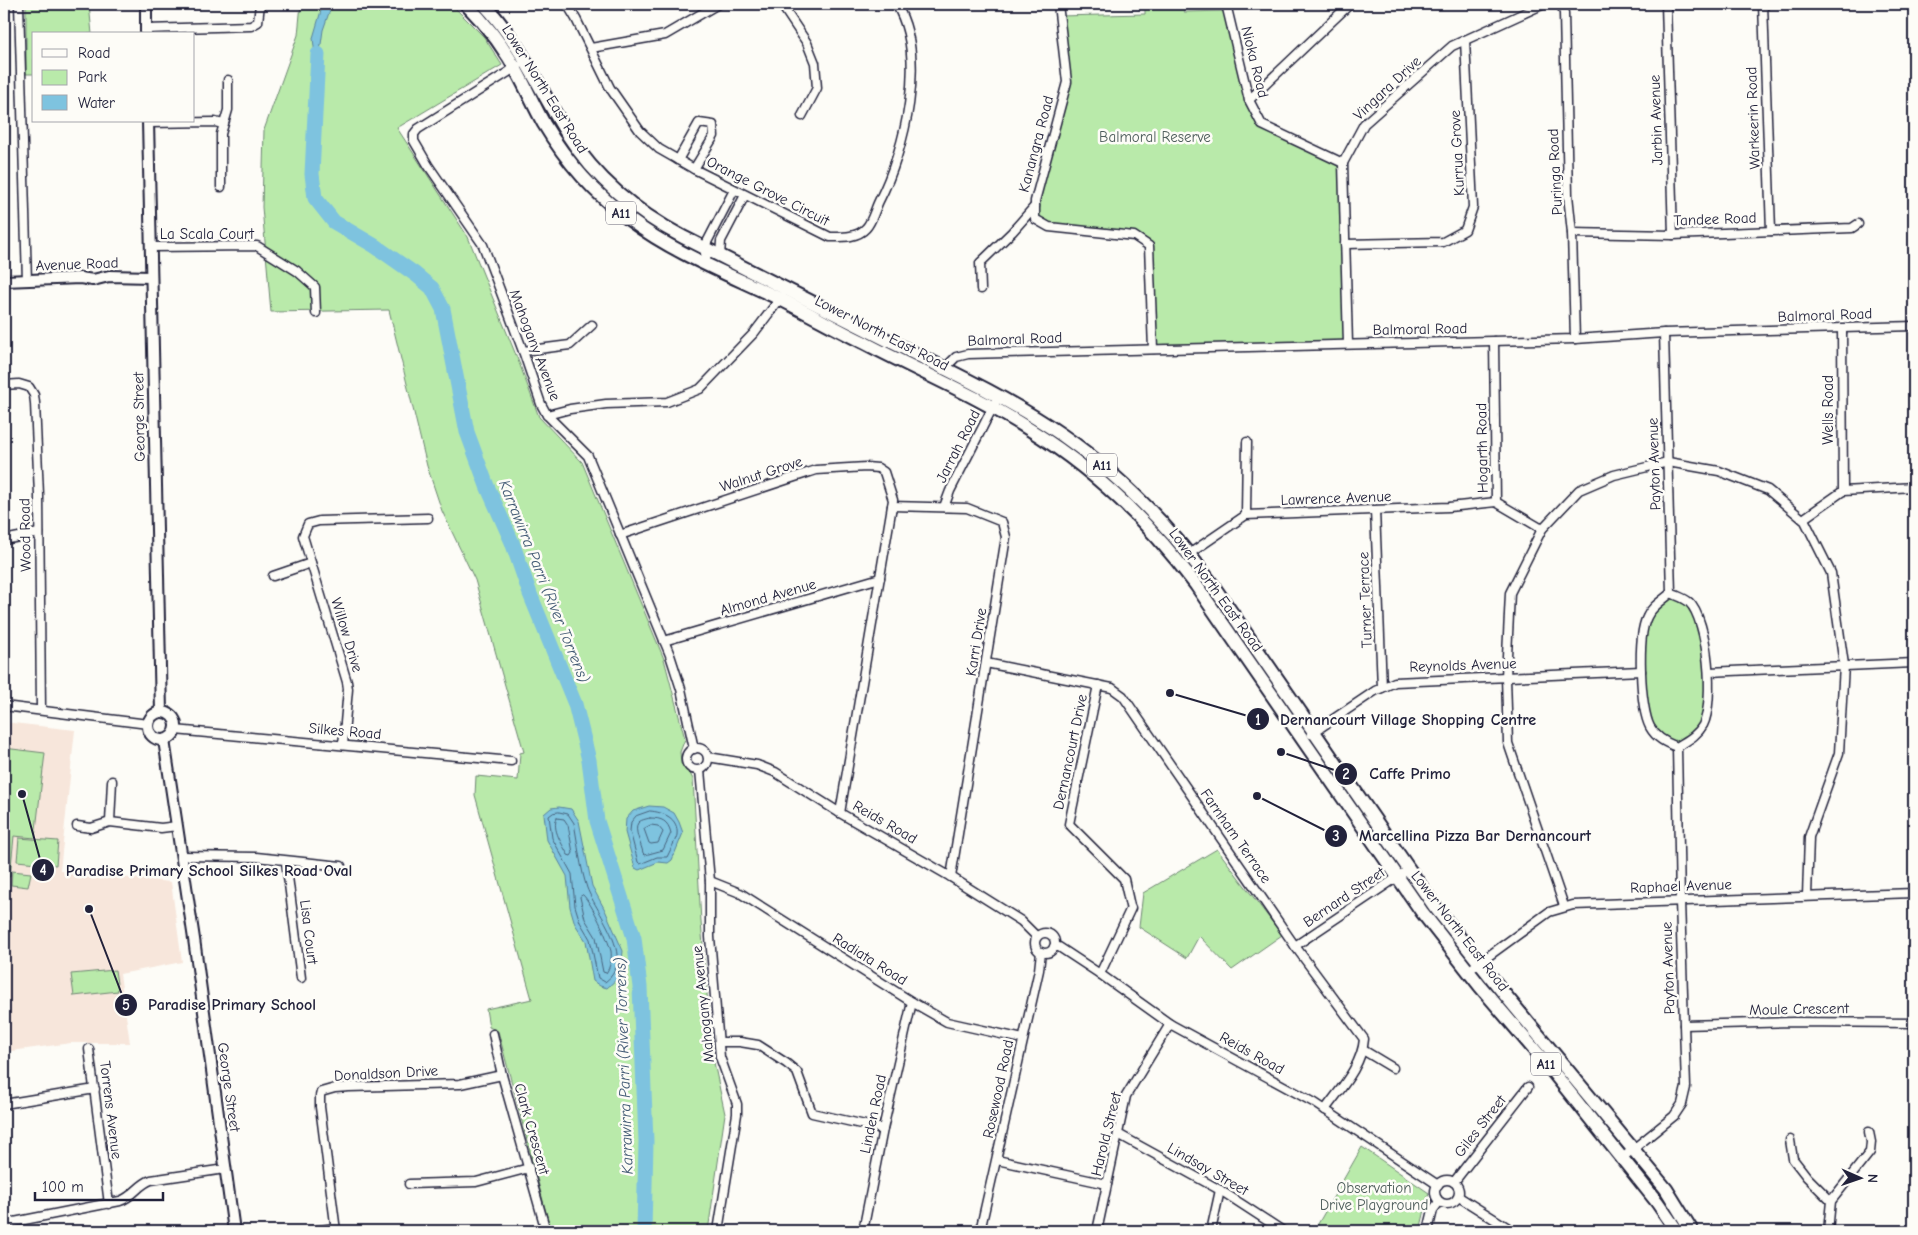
<svg xmlns="http://www.w3.org/2000/svg" width="1918" height="1235" font-family="'Comic Neue',sans-serif">
  <style>
    .built { fill: #f7e6db }
    .green { fill: #b9eaaa; stroke: #6e8672 }
    .water { fill: #7ec3df; stroke: #59839d }
    .lines { fill: none; stroke-linecap: round; stroke-linejoin: round }
    .shore { stroke: #47627d; stroke-width: 1 }
    .river { stroke: #7ec3df; stroke-width: 15 }
    .minor-casing { stroke: #22223b; stroke-width: 11 }
    .tertiary-casing { stroke: #22223b; stroke-width: 14 }
    .primary-casing { stroke: #22223b; stroke-width: 16 }
    .minor { stroke: #fdfcf7; stroke-width: 8 }
    .tertiary { stroke: #fdfcf7; stroke-width: 10 }
    .primary { stroke: #fdfcf7; stroke-width: 12 }
    .labels { text-anchor: middle; stroke-width: 5; stroke-linejoin: round; paint-order: stroke }
    .shield { fill: #fdfcf7; stroke: #646373; stroke-width: 1 }
    .shield-label { font-size: 14px; font-weight: bold; fill: #22223b }
    .street-label { font-size: 15px; fill: #22223b; stroke: #fdfcf7 }
    .park-label { font-size: 15px; fill: #4f5e5c; stroke: #fdfcf7 }
    .water-label { font-size: 16px; font-style: italic; fill: #425a74; stroke: #fdfcf7 }
    .leader { fill: none; stroke: #22223b; stroke-width: 2 }
    .callout-dot { fill: #22223b; stroke: #fdfcf7; stroke-width: 2 }
    .mark-label { font-size: 15px; text-anchor: middle; font-weight: bold; fill: #fff }
    .callout-label { font-size: 16px; text-anchor: middle; font-weight: bold; fill: #22223b; stroke: #fdfcf7; stroke-width: 5; stroke-linejoin: round; paint-order: stroke }
  </style>
  <rect width="100%" height="100%" fill="#fdfcf7"/>
  <filter id="ink" filterUnits="userSpaceOnUse"><feTurbulence type="fractalNoise" baseFrequency=".02" numOctaves="2"/><feDisplacementMap in="SourceGraphic" scale="10" xChannelSelector="R" yChannelSelector="G"/><feConvolveMatrix kernelMatrix="1 2 1 2 8 2 1 2 1" color-interpolation-filters="sRGB"/></filter>
  <g filter="url(#ink)">
    <path class="built" d="M4,722L75,730L60,871L171,882L182,962L120,974L130,1043H71L4,1052Z"/>
    <g class="green">
      <path d="M26,4H89L92,34H34V74H26Z"/>
      <path d="M301,4H451L484,37L502,65L397,128L468,237L520,365L539,417L582,462L664,659L685,739L680,752L681,764L688,770L693,779L701,922L712,1053L725,1114L708,1231H551L498,1031L489,1027L486,1009L532,999L475,795L476,776L518,780L520,753L524,752L475,580L442,511L427,466L389,310L271,312L262,207L264,130L298,35Z"/>
      <path d="M1145,4H1184V12L1228,11L1249,100L1262,125L1343,163L1348,344L1153,349L1148,246L1134,236L1049,227L1035,219V201L1067,82L1059,16L1145,14Z"/>
      <path d="M1671,593L1689,602L1698,616L1709,672L1703,725L1677,747L1650,728L1641,671L1647,617Z"/>
      <path d="M4,748L45,753L35,838L14,836L10,877L4,876Z"/>
      <path d="M19,838L58,841L56,865L17,861Z"/>
      <path d="M1217,849L1282,935L1232,970L1199,936L1187,958L1139,927L1143,893Z"/>
      <path d="M12,871L31,873L28,887L11,885Z"/>
      <path d="M115,970L118,991L74,996L71,974Z"/>
      <path d="M1362,1147L1429,1193L1420,1231H1314Z"/>
    </g>
    <g class="water">
      <path d="M323,4H332L323,30L317,73L313,38Z"/>
      <path d="M649,806L663,807L674,813L679,822L683,833L672,860L668,863L658,862L639,870L635,868L625,832L626,819L633,811Z"/>
      <path d="M559,807L571,809L579,821L592,886L605,910L623,951L621,970L617,979L607,988L600,986L593,981L586,941L575,924L570,907L567,876L547,840L544,814L551,808Z"/>
    </g>
    <g class="lines">
      <g class="shore">
        <path d="M650,811C663,812 679,818 677,835C677,837 669,853 667,857H657L640,864L638,862L630,831L631,822L636,816Z"/>
        <path d="M559,812L568,814L574,823C578,844 580,867 587,888C597,914 637,958 605,982L598,978L590,939L580,922L575,906L572,874L552,838L549,816L553,813Z"/>
        <path d="M557,818L564,819L568,825L573,853L571,856L568,855C563,845 551,829 557,818Z"/>
        <path d="M650,818C662,818 668,821 671,833L663,850L645,855L643,853C642,846 633,829 638,823C640,820 646,819 650,818Z"/>
        <path d="M651,825L658,826L663,832L658,843L651,844L649,843L644,829Z"/>
        <path d="M583,895C593,905 607,937 611,951C612,958 610,968 606,973L603,972L596,937L585,919L580,897Z"/>
      </g>
      <path class="river" d="M318,54L312,174L315,198L334,222L375,246L415,274L432,288L443,309L467,432L487,486L512,542L530,594L575,704L589,760L597,821L634,938L640,987L646,1141L644,1231"/>
      <g class="minor-casing">
        <g id="minor">
          <path d="M19,4L27,281"/>
          <path d="M567,4L576,19L610,88L640,131L659,149L694,169L830,237C842,237 857,238 866,228C872,222 875,209 879,201C905,150 928,56 896,4"/>
          <path d="M781,4L807,43L815,63L817,88L802,116"/>
          <path d="M1058,4L1067,82L1035,201V219L1049,227L1134,236L1149,246L1153,349"/>
          <path d="M1226,4L1249,100L1262,125L1343,163"/>
          <path d="M1561,4L1564,13L1568,195L1572,233L1575,339"/>
          <path d="M1666,4L1673,235"/>
          <path d="M1763,4L1771,231"/>
          <path d="M146,29L251,26L258,22L260,4"/>
          <path d="M591,48L665,35L718,4"/>
          <path d="M518,66L418,129L414,134V141L428,165L483,245L523,351L541,404L547,415L588,456L670,655L681,689L694,749"/>
          <path d="M1249,100L1350,4"/>
          <path d="M148,123L215,122L223,124"/>
          <path d="M678,160L699,123L713,125L714,136L694,169"/>
          <path d="M221,187V134L228,110V80"/>
          <path d="M1572,233L1673,235L1852,228L1858,224"/>
          <path d="M1345,244L1443,242L1465,230L1473,207L1465,40"/>
          <path d="M150,247L257,246L297,271L315,287L316,313"/>
          <path d="M720,256L721,241L745,195"/>
          <path d="M707,263L704,248L734,190"/>
          <path d="M981,289L980,263L1012,232L1035,206"/>
          <path d="M1842,329L1843,491"/>
          <path d="M1664,333L1671,593"/>
          <path d="M1494,341L1496,502L1542,529"/>
          <path d="M1348,344L1343,163L1364,124L1452,46L1544,4"/>
          <path d="M523,351L570,345L592,325"/>
          <path d="M943,370L956,357L968,354L1575,339L1664,333L1914,326"/>
          <path d="M4,385L19,384L29,387L34,395L35,403L39,495L41,710"/>
          <path d="M547,415L570,409L606,404L667,402L700,389L754,333L782,296"/>
          <path d="M892,506L967,508L1002,522L1006,537L951,877"/>
          <path d="M944,507L950,491L998,397"/>
          <path d="M1375,510L1382,688"/>
          <path d="M1246,515L1247,442"/>
          <path d="M1803,519L1843,491L1914,487"/>
          <path d="M620,535L816,470L866,467L878,468L884,472L893,500L840,813"/>
          <path d="M4,540L39,533"/>
          <path d="M1189,554L1246,515L1449,507L1496,502"/>
          <path d="M273,576L311,563"/>
          <path d="M1671,593C1677,596 1684,598 1689,602C1708,620 1715,702 1703,725C1697,736 1686,741 1677,747C1666,743 1656,738 1650,727C1640,708 1637,636 1647,617C1651,607 1663,600 1671,593Z"/>
          <path d="M664,641L880,578"/>
          <path d="M986,663L1112,688L1123,696L1295,946L1364,1039C1362,1066 1340,1089 1325,1110"/>
          <path d="M1709,672L1914,663"/>
          <path d="M1098,685L1069,824L1124,879L1130,906L1131,908L1100,974"/>
          <path d="M4,706L148,724"/>
          <path d="M175,730L511,761"/>
          <path d="M1311,734L1375,691L1395,682L1641,671"/>
          <path d="M343,745L348,689L347,682L303,536L308,524L319,521L428,518"/>
          <circle cx="697" cy="759" r="11"/>
          <path d="M708,757L757,765L775,772L840,813L951,877L1021,921L1037,937"/>
          <path d="M700,770L710,881V937L720,1057L737,1104V1114L718,1231"/>
          <path d="M110,822L112,781"/>
          <path d="M77,826L91,828L110,822L161,828L177,826"/>
          <path d="M182,856L256,857L341,866"/>
          <path d="M286,861L301,978"/>
          <path d="M710,881L740,893L912,1002L947,1022L1023,1039"/>
          <path d="M1564,906L1508,743L1506,677L1510,593L1542,529L1579,490L1614,475L1668,462L1719,471L1768,490L1805,521L1831,573L1844,665L1839,753L1809,837L1807,896"/>
          <circle cx="1045" cy="943" r="10"/>
          <path d="M1295,946L1408,870"/>
          <path d="M1054,947H1059L1100,974L1170,1024L1315,1103L1438,1185"/>
          <path d="M1468,971L1549,912L1573,905L1914,893"/>
          <path d="M1684,1025L1793,1022L1914,1023"/>
          <path d="M493,1034L502,1075L546,1231"/>
          <path d="M719,1042H740L758,1045L786,1063L797,1072L812,1113L883,1129"/>
          <path d="M89,1049L109,1204"/>
          <path d="M1363,1050L1393,1068"/>
          <path d="M4,1104L95,1089"/>
          <path d="M1118,1134L1220,1190L1283,1231"/>
          <path d="M1790,1140L1793,1159L1807,1177L1831,1201"/>
          <path d="M1621,1159L1674,1116L1682,1104L1686,1087L1680,901L1677,747"/>
          <path d="M997,1160L1107,1184"/>
          <circle cx="1447" cy="1192" r="12"/>
          <path d="M1454,1182L1528,1087"/>
          <path d="M409,1184L476,1182L529,1168"/>
          <path d="M1459,1197L1513,1231"/>
          <path d="M4,1224L120,1201C133,1197 139,1184 151,1180L225,1169"/>
          <path d="M311,1231L336,1228"/>
          <path d="M336,1231L320,1107V1096L321,1092L335,1088L349,1087L460,1084L502,1075"/>
          <path d="M863,1231L883,1129L912,1002"/>
          <path d="M980,1231L1039,970L1041,952"/>
          <path d="M1097,1231L1126,1096L1170,1024"/>
          <path d="M1211,1231L1220,1190"/>
          <path d="M1428,1231L1433,1210L1439,1202"/>
          <path d="M1828,1231L1831,1201L1870,1152L1871,1142L1869,1132"/>
        </g>
      </g>
      <g class="tertiary-casing">
        <g id="tertiary">
          <path d="M146,4V34"/>
          <path d="M148,121L161,712"/>
          <path d="M4,281L80,278L93,280L109,276L151,277"/>
          <circle cx="162" cy="726" r="14"/>
          <path d="M164,740L194,939L234,1231"/>
        </g>
      </g>
      <g class="primary-casing">
        <g id="primary">
          <path d="M466,4C487,25 506,50 520,77C528,92 535,108 544,124C566,161 595,194 630,220C674,253 728,274 778,298C807,312 834,328 863,342C918,371 976,395 1029,429C1095,470 1150,523 1196,585L1422,912L1480,986L1549,1067L1657,1202L1677,1231"/>
          <path d="M484,4C521,44 539,89 568,135C596,179 637,213 683,237C752,272 821,306 889,341C948,370 1008,398 1062,435C1120,475 1167,524 1209,580L1435,907L1506,996L1666,1189L1692,1231"/>
        </g>
      </g>
      <use href="#minor" class="minor"/>
      <use href="#tertiary" class="tertiary"/>
      <use href="#primary" class="primary"/>
    </g>
  </g>
  <g class="labels">
    <g class="shield">
      <rect x="606" y="201.5" width="30" height="23" rx="4"/>
      <rect x="1087" y="453.5" width="30" height="23" rx="4"/>
      <rect x="1531" y="1052.5" width="30" height="23" rx="4"/>
    </g>
    <g class="shield-label">
      <text x="621" y="218">A11</text>
      <text x="1102" y="470">A11</text>
      <text x="1546" y="1069">A11</text>
    </g>
    <g class="street-label">
      <text transform="translate(1255 62) rotate(76)" y="5">Nioka Road</text>
      <text transform="translate(1387 88) rotate(-43)" y="5">Vingara Drive</text>
      <text transform="translate(545 89) rotate(58)" y="5">Lower North East Road</text>
      <text transform="translate(1753 118) rotate(-92)" y="5">Warkeerin Road</text>
      <text transform="translate(1656 120) rotate(-92)" y="5">Jarbin Avenue</text>
      <text transform="translate(1036 144) rotate(-75)" y="5">Kanangra Road</text>
      <text transform="translate(1457 153) rotate(-93)" y="5">Kurrua Grove</text>
      <text transform="translate(1555 172) rotate(-93)" y="5">Puringa Road</text>
      <text transform="translate(768 191) rotate(27)" y="5">Orange Grove Circuit</text>
      <text transform="translate(1715 219) rotate(-2)" y="5">Tandee Road</text>
      <text x="207" y="239">La Scala Court</text>
      <text transform="translate(77 264) rotate(-2)" y="5">Avenue Road</text>
      <text transform="translate(1825 315) rotate(-2)" y="5">Balmoral Road</text>
      <text transform="translate(1420 329) rotate(-1)" y="5">Balmoral Road</text>
      <text transform="translate(882 333) rotate(27)" y="5">Lower North East Road</text>
      <text transform="translate(1015 339) rotate(-2)" y="5">Balmoral Road</text>
      <text transform="translate(535 345) rotate(69)" y="5">Mahogany Avenue</text>
      <text transform="translate(1828 410) rotate(-90)" y="5">Wells Road</text>
      <text transform="translate(139 417) rotate(-91)" y="5">George Street</text>
      <text transform="translate(958 446) rotate(-63)" y="5">Jarrah Road</text>
      <text transform="translate(1482 448) rotate(-91)" y="5">Hogarth Road</text>
      <text transform="translate(1654 464) rotate(-92)" y="5">Payton Avenue</text>
      <text transform="translate(761 474) rotate(-18)" y="5">Walnut Grove</text>
      <text transform="translate(1336 498) rotate(-2)" y="5">Lawrence Avenue</text>
      <text transform="translate(25 535) rotate(-91)" y="5">Wood Road</text>
      <text transform="translate(1216 590) rotate(54)" y="5">Lower North East Road</text>
      <text transform="translate(768 597) rotate(-16)" y="5">Almond Avenue</text>
      <text transform="translate(1365 600) rotate(-92)" y="5">Turner Terrace</text>
      <text transform="translate(347 635) rotate(73)" y="5">Willow Drive</text>
      <text transform="translate(976 642) rotate(-81)" y="5">Karri Drive</text>
      <text transform="translate(1463 665) rotate(-2)" y="5">Reynolds Avenue</text>
      <text transform="translate(345 731) rotate(5)" y="5">Silkes Road</text>
      <text transform="translate(1070 752) rotate(-78)" y="5">Dernancourt Drive</text>
      <text transform="translate(885 822) rotate(30)" y="5">Reids Road</text>
      <text transform="translate(1236 836) rotate(55)" y="5">Farnham Terrace</text>
      <text transform="translate(1681 886) rotate(-2)" y="5">Raphael Avenue</text>
      <text transform="translate(1344 897) rotate(-34)" y="5">Bernard Street</text>
      <text transform="translate(1460 931) rotate(52)" y="5">Lower North East Road</text>
      <text transform="translate(309 932) rotate(83)" y="5">Lisa Court</text>
      <text transform="translate(870 959) rotate(32)" y="5">Radiata Road</text>
      <text transform="translate(1668 968) rotate(-92)" y="5">Payton Avenue</text>
      <text transform="translate(703 1004) rotate(-96)" y="5">Mahogany Avenue</text>
      <text transform="translate(1799 1009) rotate(-1)" y="5">Moule Crescent</text>
      <text transform="translate(1252 1053) rotate(29)" y="5">Reids Road</text>
      <text transform="translate(386 1073) rotate(-3)" y="5">Donaldson Drive</text>
      <text transform="translate(229 1087) rotate(82)" y="5">George Street</text>
      <text transform="translate(998 1089) rotate(-78)" y="5">Rosewood Road</text>
      <text transform="translate(111 1110) rotate(83)" y="5">Torrens Avenue</text>
      <text transform="translate(873 1114) rotate(-78)" y="5">Linden Road</text>
      <text transform="translate(1480 1126) rotate(-52)" y="5">Giles Street</text>
      <text transform="translate(532 1129) rotate(74)" y="5">Clark Crescent</text>
      <text transform="translate(1106 1134) rotate(-76)" y="5">Harold Street</text>
      <text transform="translate(1208 1169) rotate(30)" y="5">Lindsay Street</text>
    </g>
    <g class="park-label">
      <text x="1155" y="142">Balmoral Reserve</text>
      <text x="1374" y="1193">Observation<tspan x="1374" dy="17">Drive Playground</tspan></text>
    </g>
    <g class="water-label">
      <text transform="translate(545 581) rotate(68)" y="6">Karrawirra Parri (River Torrens)</text>
      <text transform="translate(623 1066) rotate(-92)" y="6">Karrawirra Parri (River Torrens)</text>
    </g>
  </g>
  <path class="leader" d="M1170 693L1258 719M1281 752L1346 774M1257 796L1336 836M22 794L43 870M89 909L126 1005"/>
  <g class="callout-dot">
    <circle cx="1170" cy="693" r="5"/>
    <circle cx="1281" cy="752" r="5"/>
    <circle cx="1257" cy="796" r="5"/>
    <circle cx="22" cy="794" r="5"/>
    <circle cx="89" cy="909" r="5"/>
    <circle cx="1258" cy="719" r="12"/>
    <circle cx="1346" cy="774" r="12"/>
    <circle cx="1336" cy="836" r="12"/>
    <circle cx="43" cy="870" r="12"/>
    <circle cx="126" cy="1005" r="12"/>
  </g>
  <g class="mark-label">
    <text x="1258" y="725">1</text>
    <text x="1346" y="779">2</text>
    <text x="1336" y="841">3</text>
    <text x="43" y="875">4</text>
    <text x="126" y="1010">5</text>
  </g>
  <g class="callout-label">
    <text x="1408" y="725">Dernancourt Village Shopping Centre</text>
    <text x="1410" y="779">Caffe Primo</text>
    <text x="1475" y="841">Marcellina Pizza Bar Dernancourt</text>
    <text x="209" y="876">Paradise Primary School Silkes Road Oval</text>
    <text x="232" y="1010">Paradise Primary School</text>
  </g>
  <rect width="1918" height="1235" fill="none" stroke="#fdfcf7" stroke-width="20"/>
  <rect x="10" y="10" width="1898" height="1215" fill="none" stroke="#22223b" stroke-width="2" filter="url(#ink)"/>
  <rect x="32" y="32" width="162" height="90" fill="#fdfcf7" stroke="#a5a5ac"/>
  <rect x="42" y="49" width="25" height="8" fill="#fdfcf7" stroke="#a5a5ac"/>
  <text x="78" y="58" font-size="15" fill="#22223b">Road</text>
  <rect x="42" y="70" width="25" height="15" fill="#b9eaaa" stroke="#a5a5ac"/>
  <text x="78" y="82" font-size="15" fill="#22223b">Park</text>
  <rect x="42" y="95" width="25" height="15" fill="#7ec3df" stroke="#a5a5ac"/>
  <text x="78" y="108" font-size="15" fill="#22223b">Water</text>
  <g transform="translate(1860 1178) rotate(92)" stroke="#fdfcf7" stroke-width="4" paint-order="stroke">
  <path d="M0-4L9 19L0 12L-9 19Z" fill="#22223b"/>
  <text y="-8" font-size="14" font-weight="bold" text-anchor="middle" fill="#22223b">N</text>
  </g>
  <path d="M35 1192v8h128v-8" fill="none" stroke="#22223b" stroke-width="2.5"/>
  <text x="42" y="1192" font-size="15" fill="#22223b" stroke="#fdfcf7" stroke-width="4" paint-order="stroke">100 m</text>
</svg>
